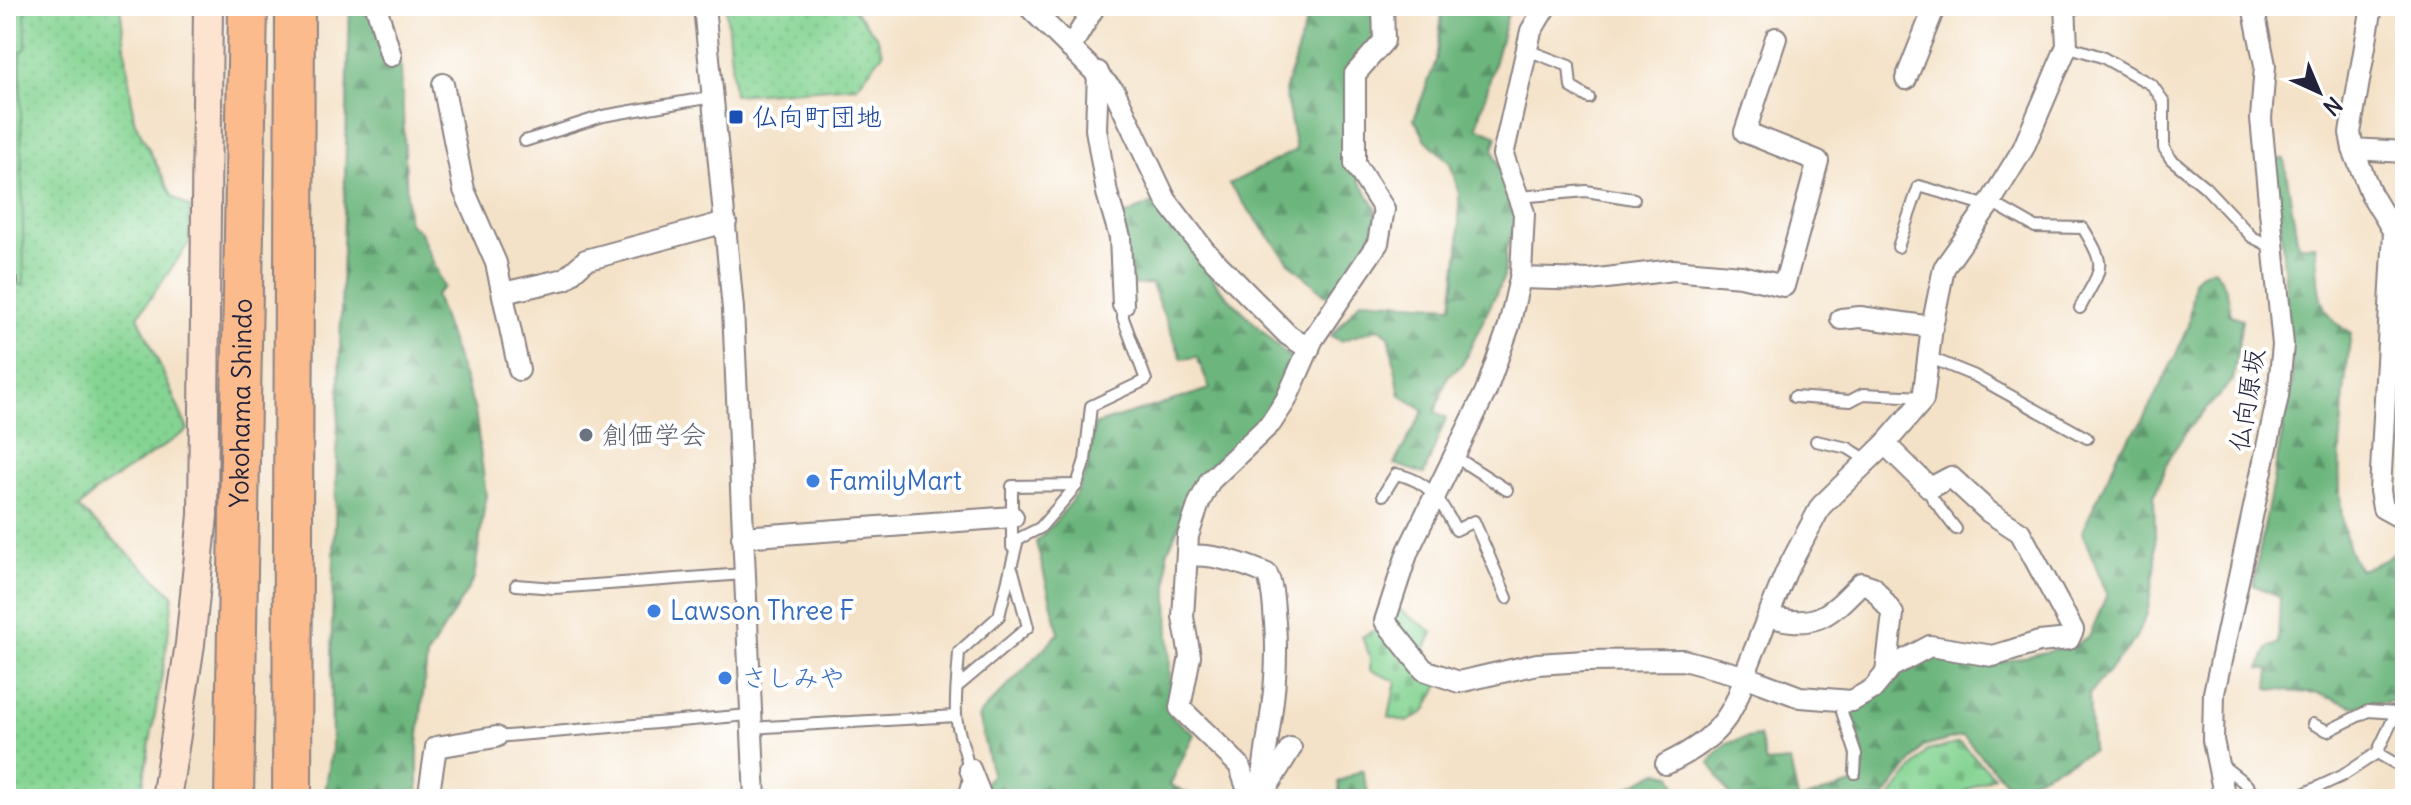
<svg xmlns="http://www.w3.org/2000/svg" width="2411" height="805" font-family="Delius,'Klee One',sans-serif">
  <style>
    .forest { fill: url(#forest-firs); stroke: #476c5c; stroke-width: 2 }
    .cemetery { fill: url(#cemetery-stones); stroke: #547b67; stroke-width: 2 }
    .park { fill: url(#park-dots); stroke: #547b67; stroke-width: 2 }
    .pitch { fill: #85d493; stroke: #547b67; stroke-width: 2 }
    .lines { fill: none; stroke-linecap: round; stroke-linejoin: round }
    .lane-casing { stroke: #8b8282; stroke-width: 14 }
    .street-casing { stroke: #8b8282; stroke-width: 24 }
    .secondary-casing { stroke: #8b8282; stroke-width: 32 }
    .highway-casing { stroke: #8b8282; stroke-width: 42 }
    .lane { stroke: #fff; stroke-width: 10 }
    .street { stroke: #fff; stroke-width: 20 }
    .secondary { stroke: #fde4d1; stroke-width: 28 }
    .highway { stroke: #fbbb8d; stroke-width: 38 }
    .transit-dot { fill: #1a4fb4; stroke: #fff; stroke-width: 3 }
    .worship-dot { fill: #6b7280; stroke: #fff; stroke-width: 3 }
    .shop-dot { fill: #3f7fe0; stroke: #fff; stroke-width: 3 }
    .labels { text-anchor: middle; stroke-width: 8; stroke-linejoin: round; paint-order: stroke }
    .transit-label { font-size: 26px; fill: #164399; stroke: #fff; text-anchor: start }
    .street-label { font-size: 26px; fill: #22223b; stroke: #fff }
    .worship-label { font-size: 26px; fill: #5b616d; stroke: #fff; text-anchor: start }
    .shop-label { font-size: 26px; fill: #366cbe; stroke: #fff; text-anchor: start }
  </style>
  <defs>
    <pattern id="forest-firs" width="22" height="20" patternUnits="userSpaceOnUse" patternTransform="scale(2)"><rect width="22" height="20" fill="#6cb67d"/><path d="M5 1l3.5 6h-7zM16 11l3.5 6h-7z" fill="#589468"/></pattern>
    <pattern id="cemetery-stones" width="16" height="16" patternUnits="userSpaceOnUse" patternTransform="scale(2)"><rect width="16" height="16" fill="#85d493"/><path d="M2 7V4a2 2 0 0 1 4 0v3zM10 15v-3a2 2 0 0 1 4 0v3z" fill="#73b680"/></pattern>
    <pattern id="park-dots" width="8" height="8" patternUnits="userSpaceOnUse" patternTransform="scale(2)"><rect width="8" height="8" fill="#85d493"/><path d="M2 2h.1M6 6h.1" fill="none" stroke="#73b680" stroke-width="1.8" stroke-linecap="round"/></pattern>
  </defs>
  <rect width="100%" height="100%" fill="#fff"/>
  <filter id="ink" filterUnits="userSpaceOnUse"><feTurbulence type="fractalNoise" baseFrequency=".0125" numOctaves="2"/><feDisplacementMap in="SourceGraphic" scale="16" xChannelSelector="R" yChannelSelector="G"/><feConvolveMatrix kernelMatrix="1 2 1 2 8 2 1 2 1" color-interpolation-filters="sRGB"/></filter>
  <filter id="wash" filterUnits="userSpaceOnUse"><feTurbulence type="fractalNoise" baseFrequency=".006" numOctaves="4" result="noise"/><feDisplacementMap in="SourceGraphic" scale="32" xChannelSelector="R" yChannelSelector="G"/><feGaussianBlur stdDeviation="1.8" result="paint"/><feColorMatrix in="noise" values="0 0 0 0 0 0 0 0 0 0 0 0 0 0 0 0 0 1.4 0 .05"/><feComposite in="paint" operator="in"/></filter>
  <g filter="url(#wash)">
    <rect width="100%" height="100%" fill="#f4e2c8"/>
    <g class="forest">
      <path d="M364,6L372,11L383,61L398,60L401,68L408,222L420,232L444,287L435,295L475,411L486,495L474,579L427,656L418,745V799H324L332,748L331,659L350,7Z"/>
      <path d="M1311,6H1377L1380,40L1349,73L1347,160L1377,210L1371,241L1331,300L1289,262L1229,184L1296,150L1285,91Z"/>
      <path d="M1443,6H1510L1477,127L1497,136L1493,149L1517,218L1506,250L1504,277L1462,365L1448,376L1435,412L1446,418L1424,474L1394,464L1424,410L1400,395L1389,335L1379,328L1341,341L1331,336L1362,300L1452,306L1459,248V194L1450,163L1426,140L1414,119L1436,61Z"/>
      <path d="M2275,159H2284L2298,245H2315C2321,286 2312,312 2351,333C2344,389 2325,527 2360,570L2385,560L2405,543V698C2388,705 2372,700 2355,707L2319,694L2268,689L2270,670L2260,668L2268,648L2278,644L2280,597L2253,585L2293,377Z"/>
      <path d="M1158,201L1220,289L1292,360L1278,398L1265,418L1200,476L1167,553L1171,716L1194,734L1170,785L1201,799H986L983,786L992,774L978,716L1059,633L1036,542C1076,500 1089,484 1094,425L1210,389L1197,357L1182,359L1151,284L1131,285L1121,217Z"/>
      <path d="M2213,268C2226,283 2230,296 2230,315L2242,319L2233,380L2187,430L2168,460L2154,497L2156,564L2147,614L2134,641L2089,694L2092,751L2012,789L1963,736L1923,747L1883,799H1802L1862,781L1863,757L1850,714L1873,700L1891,677L1929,656L1986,666L2075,645L2090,635L2107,594L2082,532L2120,450L2141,423L2175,357L2188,326L2194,281L2200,274Z"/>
      <path d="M1759,736L1766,763L1790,761L1798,799H1732L1710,763C1721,741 1736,740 1759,736Z"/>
      <path d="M1362,770L1370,799H1341L1338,782Z"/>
      <path d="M1658,772L1672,775L1681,799H1516L1560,793L1611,796Z"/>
    </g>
    <g class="cemetery">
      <path d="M1395,607L1433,632L1417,669L1440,682L1425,712L1407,722L1389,717L1396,681L1370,670V656L1362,637L1383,625Z"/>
      <path d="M1960,743L1994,776L1950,799H1889L1927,751Z"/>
    </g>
    <g class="park">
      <path d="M6,6H120L134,120L173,197L190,208L189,243L138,316L188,430L96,491L79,508L173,595C167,664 150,730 141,799H6Z"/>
      <path d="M726,6H851L877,37L883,53L857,86L734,95Z"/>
    </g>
    <path class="pitch" d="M6,6H25L26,48L20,53L24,286L6,280Z"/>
  </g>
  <g filter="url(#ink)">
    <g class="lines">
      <g class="lane-casing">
        <g id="lane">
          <path d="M1914,6L1934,14"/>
          <path d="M2067,46L2102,57L2152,85L2164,102V148L2171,159L2205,187L2252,237L2276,249"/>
          <path d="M1527,50L1569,66L1571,87L1589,98"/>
          <path d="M525,141L603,116L712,97"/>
          <path d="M1519,197L1586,191L1634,199"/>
          <path d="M1991,202L2035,227L2083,228C2108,269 2102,266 2080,308"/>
          <path d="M1898,247L1919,186L1988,206"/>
          <path d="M6,292L12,282"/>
          <path d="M1928,357L1975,376L2087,438"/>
          <path d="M1794,397L1850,401L1863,394L1924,397"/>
          <path d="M1816,441L1848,448L1867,460"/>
          <path d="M1454,456L1507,490"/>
          <path d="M1930,488L1932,498L1956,529"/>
          <path d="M1383,495L1396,474C1430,481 1441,501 1456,530L1474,521L1507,598"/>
          <path d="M1012,547V486L1077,485"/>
          <path d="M516,585L554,588L744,574"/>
          <path d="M957,687L1028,627L1013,571"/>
          <path d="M1846,702L1842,712L1856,754L1855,773"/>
          <path d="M2313,724L2328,731L2368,711L2396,713"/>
          <path d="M750,728L956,716"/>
          <path d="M496,737L749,715"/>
          <path d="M2377,753L2405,769"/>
          <path d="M2218,762L2246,784L2257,799"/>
          <path d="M961,799C980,773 958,743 956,715C955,694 958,672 959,652L999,616L1018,539L1040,528L1077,485L1085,460L1091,406L1146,380L1123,318V305"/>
          <path d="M2292,799L2342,776L2377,753L2396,713L2405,710"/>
        </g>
      </g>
      <g class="street-casing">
        <g id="street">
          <path d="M376,6L391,56"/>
          <path d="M704,6L733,309L755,799"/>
          <path d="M1028,6L1115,92L1166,200L1205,251L1288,335L1309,349"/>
          <path d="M1546,6L1531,31L1503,155L1524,213L1521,274L1509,326L1486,391L1408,551L1385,621L1424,670L1459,682L1537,664L1585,661L1683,660L1744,676L1786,572L1821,506L1885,444L1923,400L1932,327L1944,268L1988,206L2023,149L2067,46L2065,6"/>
          <path d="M2372,6L2350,133L2353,149L2405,152"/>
          <path d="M1070,48L1095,6"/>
          <path d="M1098,72L1096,129L1107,193L1120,237L1123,305"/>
          <path d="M1906,79L1935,6"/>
          <path d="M443,84L464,190L496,263L519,370"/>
          <path d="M2353,149L2371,194L2394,232L2380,491L2383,508L2405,520"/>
          <path d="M1520,278L1590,280L1673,270L1741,276L1784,286L1818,161L1745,132L1776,38"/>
          <path d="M503,293L565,279L586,260L726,222"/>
          <path d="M1841,319L1860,317L1932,327"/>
          <path d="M742,537L1013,517"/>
          <path d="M1187,556C1213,553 1242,563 1267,574C1274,589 1273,605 1275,622C1280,689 1266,735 1260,799"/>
          <path d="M1768,616C1816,630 1829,616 1861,583L1873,587L1893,614L1886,673"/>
          <path d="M1666,764C1706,745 1734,722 1744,676L1800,697L1852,701L1873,689L1891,667L1930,646L1993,656L2039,642L2069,639L2073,630L2020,532L1989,512L1951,477L1930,488L1885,444"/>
          <path d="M970,769L982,799"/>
          <path d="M1264,792L1291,748"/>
          <path d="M428,799L436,747L496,737"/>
          <path d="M1251,799L1239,765L1180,708L1190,656L1183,617L1188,536L1199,503L1210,481L1271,423L1286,400L1313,339L1378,243L1384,209L1355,164V74L1384,41L1383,6"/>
          <path d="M2225,799L2213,740L2214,693L2278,396L2283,345L2261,119L2265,65L2253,6"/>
        </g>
      </g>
      <g class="secondary-casing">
        <path id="secondary" d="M166,799L190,644L203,515L208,6"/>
      </g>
      <g class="highway-casing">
        <g id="highway">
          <path id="s1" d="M234,799L248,6"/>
          <path d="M292,799L295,6"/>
        </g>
      </g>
      <use href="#lane" class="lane"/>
      <use href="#street" class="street"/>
      <use href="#secondary" class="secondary"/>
      <use href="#highway" class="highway"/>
    </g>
  </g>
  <rect class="transit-dot" x="728" y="109" width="16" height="16" rx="4"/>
  <circle class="worship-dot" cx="586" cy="435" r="8"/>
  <g class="shop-dot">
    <circle cx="813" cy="481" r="8"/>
    <circle cx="654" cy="611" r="8"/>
    <circle cx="725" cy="678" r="8"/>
  </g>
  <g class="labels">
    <g class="transit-label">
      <text x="752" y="126">仏向町団地</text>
    </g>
    <g class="street-label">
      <text transform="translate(2247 400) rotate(-81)" y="9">仏向原坂</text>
      <text dy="9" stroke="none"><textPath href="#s1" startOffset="396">Yokohama Shindo</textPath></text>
    </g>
    <g class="worship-label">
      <text x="602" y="444">創価学会</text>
    </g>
    <g class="shop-label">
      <text x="829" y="490">FamilyMart</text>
      <text x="670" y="620">Lawson Three F</text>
      <text x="741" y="687">さしみや</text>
    </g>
  </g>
  <rect width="2411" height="805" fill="none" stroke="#fff" stroke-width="32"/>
  <g transform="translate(2319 92) rotate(136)" stroke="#ffffff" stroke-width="6" paint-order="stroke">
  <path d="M0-6L14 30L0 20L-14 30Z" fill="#22223b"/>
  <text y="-12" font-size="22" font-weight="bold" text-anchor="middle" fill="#22223b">N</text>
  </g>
</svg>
